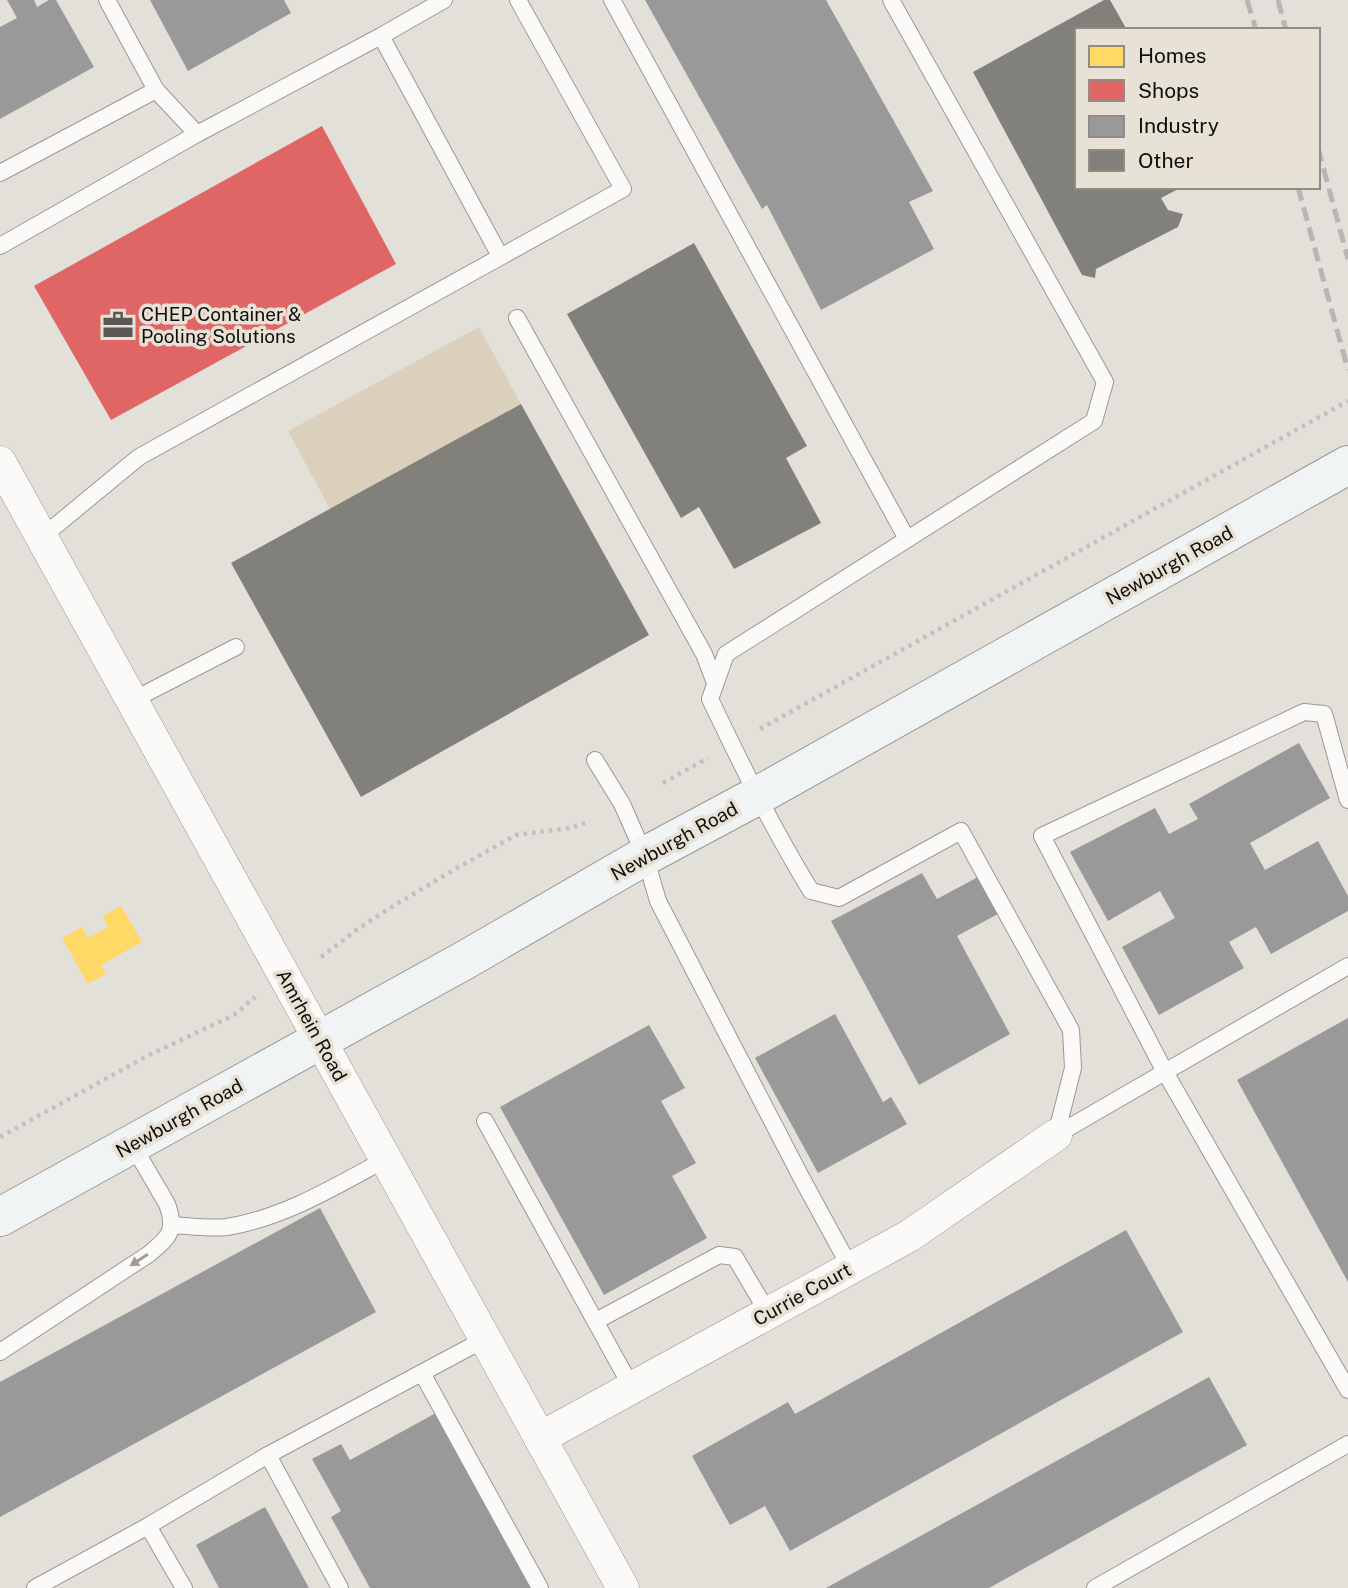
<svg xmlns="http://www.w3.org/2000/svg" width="1348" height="1588" font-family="'Public Sans',sans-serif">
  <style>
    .green { fill: #dbd0bb }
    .homes { fill: #ffd966 }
    .shops { fill: #e06666 }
    .industry { fill: #999 }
    .building { fill: #82807b }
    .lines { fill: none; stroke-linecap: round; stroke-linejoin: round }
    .service-casing { stroke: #9a9894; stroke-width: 18 }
    .minor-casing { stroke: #9a9894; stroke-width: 33 }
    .secondary-casing { stroke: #9a9894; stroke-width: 40 }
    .path { stroke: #c1c0bf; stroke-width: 4.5; stroke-dasharray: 3.5 5; stroke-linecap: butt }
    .service { stroke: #fbfaf9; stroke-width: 16 }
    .minor { stroke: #fbfaf9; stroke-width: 32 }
    .secondary { stroke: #f1f4f4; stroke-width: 38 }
    .rail { stroke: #b7b6b5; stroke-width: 5; stroke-dasharray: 14 7; stroke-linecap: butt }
    .oneway { fill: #9d9c9a }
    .labels { text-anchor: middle; stroke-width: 7; stroke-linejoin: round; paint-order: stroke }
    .poi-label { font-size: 19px; fill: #110f0b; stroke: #e7e1d6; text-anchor: start }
    .street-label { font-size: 19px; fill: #110f0b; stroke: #e7e1d6 }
  </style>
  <rect width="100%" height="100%" fill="#e3e0da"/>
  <path class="green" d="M479,327L521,404L330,509L288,431Z"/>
  <path class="homes" d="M121,906L142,942L101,965L106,974L88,984L62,938L82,927L88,938L108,927L103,916Z"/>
  <path class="shops" d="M322,126L396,264L111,420L34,286Z"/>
  <g class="industry">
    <path d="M7,0H34L37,7L49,0H56L94,67L0,119V27L17,18Z"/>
    <path d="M150,0H284L291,13L188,71Z"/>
    <path d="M645,0H826L933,191L909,202L934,249L821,310L767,205L762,209Z"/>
    <path d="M1299,743L1330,798L1250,843L1265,870L1318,841L1348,896V911L1271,954L1256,927L1229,942L1244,968L1159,1015L1122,947L1175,918L1160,891L1108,921L1070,852L1155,808L1169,834L1198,819L1189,804Z"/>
    <path d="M922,873L937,899L978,877L998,914L957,936L1010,1034L919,1085L831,921Z"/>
    <path d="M835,1014L883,1102L891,1097L907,1124L818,1173L755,1058Z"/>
    <path d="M1348,1018V1282L1237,1080Z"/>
    <path d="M649,1025L685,1088L661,1101L696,1163L672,1176L707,1238L604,1295L500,1107Z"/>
    <path d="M320,1208L376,1312L0,1517V1382Z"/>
    <path d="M1126,1230L1183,1332L790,1551L765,1506L730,1525L692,1456L788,1402L795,1414Z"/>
    <path d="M1209,1377L1247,1445L989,1588H826Z"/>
    <path d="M436,1413L532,1588H370L331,1517L341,1511L312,1459L341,1444L350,1460Z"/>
    <path d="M265,1507L309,1588H219L196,1545Z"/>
  </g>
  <g class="building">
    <path d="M1104,0H1110L1127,30H1077V187H1182L1161,198L1168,210L1183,214L1178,227L1096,269L1095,278L1082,275L973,72Z"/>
    <path d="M694,243L807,446L786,458L821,523L734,569L699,507L681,518L567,314Z"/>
    <path d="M521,404L649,635L361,797L231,563Z"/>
  </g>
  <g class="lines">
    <g class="service-casing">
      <g id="service">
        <path d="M107,0L156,90L197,134"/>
        <path d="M612,0L907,539"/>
        <path d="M891,0L1105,382L1094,421L726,654L710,699C741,764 773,829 811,891L839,898L961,831L1071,1030L1073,1068L1056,1135"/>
        <path d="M381,36L500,256"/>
        <path d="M0,173L156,90"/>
        <path d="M0,246L197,134L381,36L444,0"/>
        <path d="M517,318L704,654L715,683"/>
        <path d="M42,537L139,457L623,189L518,0"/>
        <path d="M131,701L236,647"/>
        <path d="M595,760L622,804L645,856L658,901L801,1177L850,1267"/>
        <path d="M1348,800L1324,714L1304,712L1042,836L1165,1072L1348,1390"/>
        <path d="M485,1121L632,1388"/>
        <path d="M1056,1135L1348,966"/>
        <path d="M173,1225C190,1226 210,1229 227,1227C284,1218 336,1186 386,1159"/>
        <path d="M596,1321L719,1255L735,1257L768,1313"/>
        <path d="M0,1352L149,1254C169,1237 177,1231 167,1204L132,1144"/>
        <path d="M422,1373L540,1588"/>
        <path d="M268,1455L340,1588"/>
        <path d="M148,1526L184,1588"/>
        <path d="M35,1588L148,1526L268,1455L485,1339"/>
        <path d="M1095,1588L1348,1444"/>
      </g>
    </g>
    <g class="minor-casing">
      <g id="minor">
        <path d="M0,462L623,1588"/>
        <path d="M540,1438L909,1236L1056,1135"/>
      </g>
    </g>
    <g class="secondary-casing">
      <path id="secondary" d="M0,1217L465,960L645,856L757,796L1348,465"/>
    </g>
    <g class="path">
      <path d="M760,729L1348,401"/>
      <path d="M663,783L708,758"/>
      <path d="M321,957L359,928L390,908L457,868L516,835L570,828L585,823"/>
      <path d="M0,1137L147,1056L234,1015L255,997"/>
    </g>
    <use href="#service" class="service"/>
    <use href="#minor" class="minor"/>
    <use href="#secondary" class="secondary"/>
    <g class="rail">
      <path d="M1247,0L1256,30"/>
      <path d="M1278,0L1286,30"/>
      <path d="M1318,148L1348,259"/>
      <path d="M1298,187L1348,370"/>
    </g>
  </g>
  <defs><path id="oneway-solid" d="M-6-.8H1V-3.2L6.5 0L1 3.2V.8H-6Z" transform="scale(1.75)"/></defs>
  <use class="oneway" href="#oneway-solid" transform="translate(139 1260) rotate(147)"/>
  <defs>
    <g id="office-bare" transform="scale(2.415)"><path d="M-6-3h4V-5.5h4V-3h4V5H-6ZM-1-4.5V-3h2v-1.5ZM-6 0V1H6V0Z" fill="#5a5853" stroke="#e7e1d6" stroke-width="2.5" paint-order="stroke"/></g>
  </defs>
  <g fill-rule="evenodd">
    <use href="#office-bare" x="118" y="325"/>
  </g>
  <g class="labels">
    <g class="poi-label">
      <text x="141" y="321">CHEP Container &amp;<tspan x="141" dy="22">Pooling Solutions</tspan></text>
    </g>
    <g class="street-label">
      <text transform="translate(1169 565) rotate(-29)" y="7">Newburgh Road</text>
      <text transform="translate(674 841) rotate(-29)" y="7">Newburgh Road</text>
      <text transform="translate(312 1025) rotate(61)" y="7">Amrhein Road</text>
      <text transform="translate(179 1118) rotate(-29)" y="7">Newburgh Road</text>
      <text transform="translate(802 1294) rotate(-29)" y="7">Currie Court</text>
    </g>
  </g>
  <rect x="1075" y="28" width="245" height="161" fill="#e7e1d6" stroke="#918d85" stroke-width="2"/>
  <rect x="1089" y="46" width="35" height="21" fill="#ffd966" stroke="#918d85" stroke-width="2"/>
  <text x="1138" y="63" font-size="21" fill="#110f0b">Homes</text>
  <rect x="1089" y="80" width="35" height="21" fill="#e06666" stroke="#918d85" stroke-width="2"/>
  <text x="1138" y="98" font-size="21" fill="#110f0b">Shops</text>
  <rect x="1089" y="116" width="35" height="21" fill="#999999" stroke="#918d85" stroke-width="2"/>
  <text x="1138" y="133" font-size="21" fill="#110f0b">Industry</text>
  <rect x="1089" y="150" width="35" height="21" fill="#82807b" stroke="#918d85" stroke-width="2"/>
  <text x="1138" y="168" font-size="21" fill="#110f0b">Other</text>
</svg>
